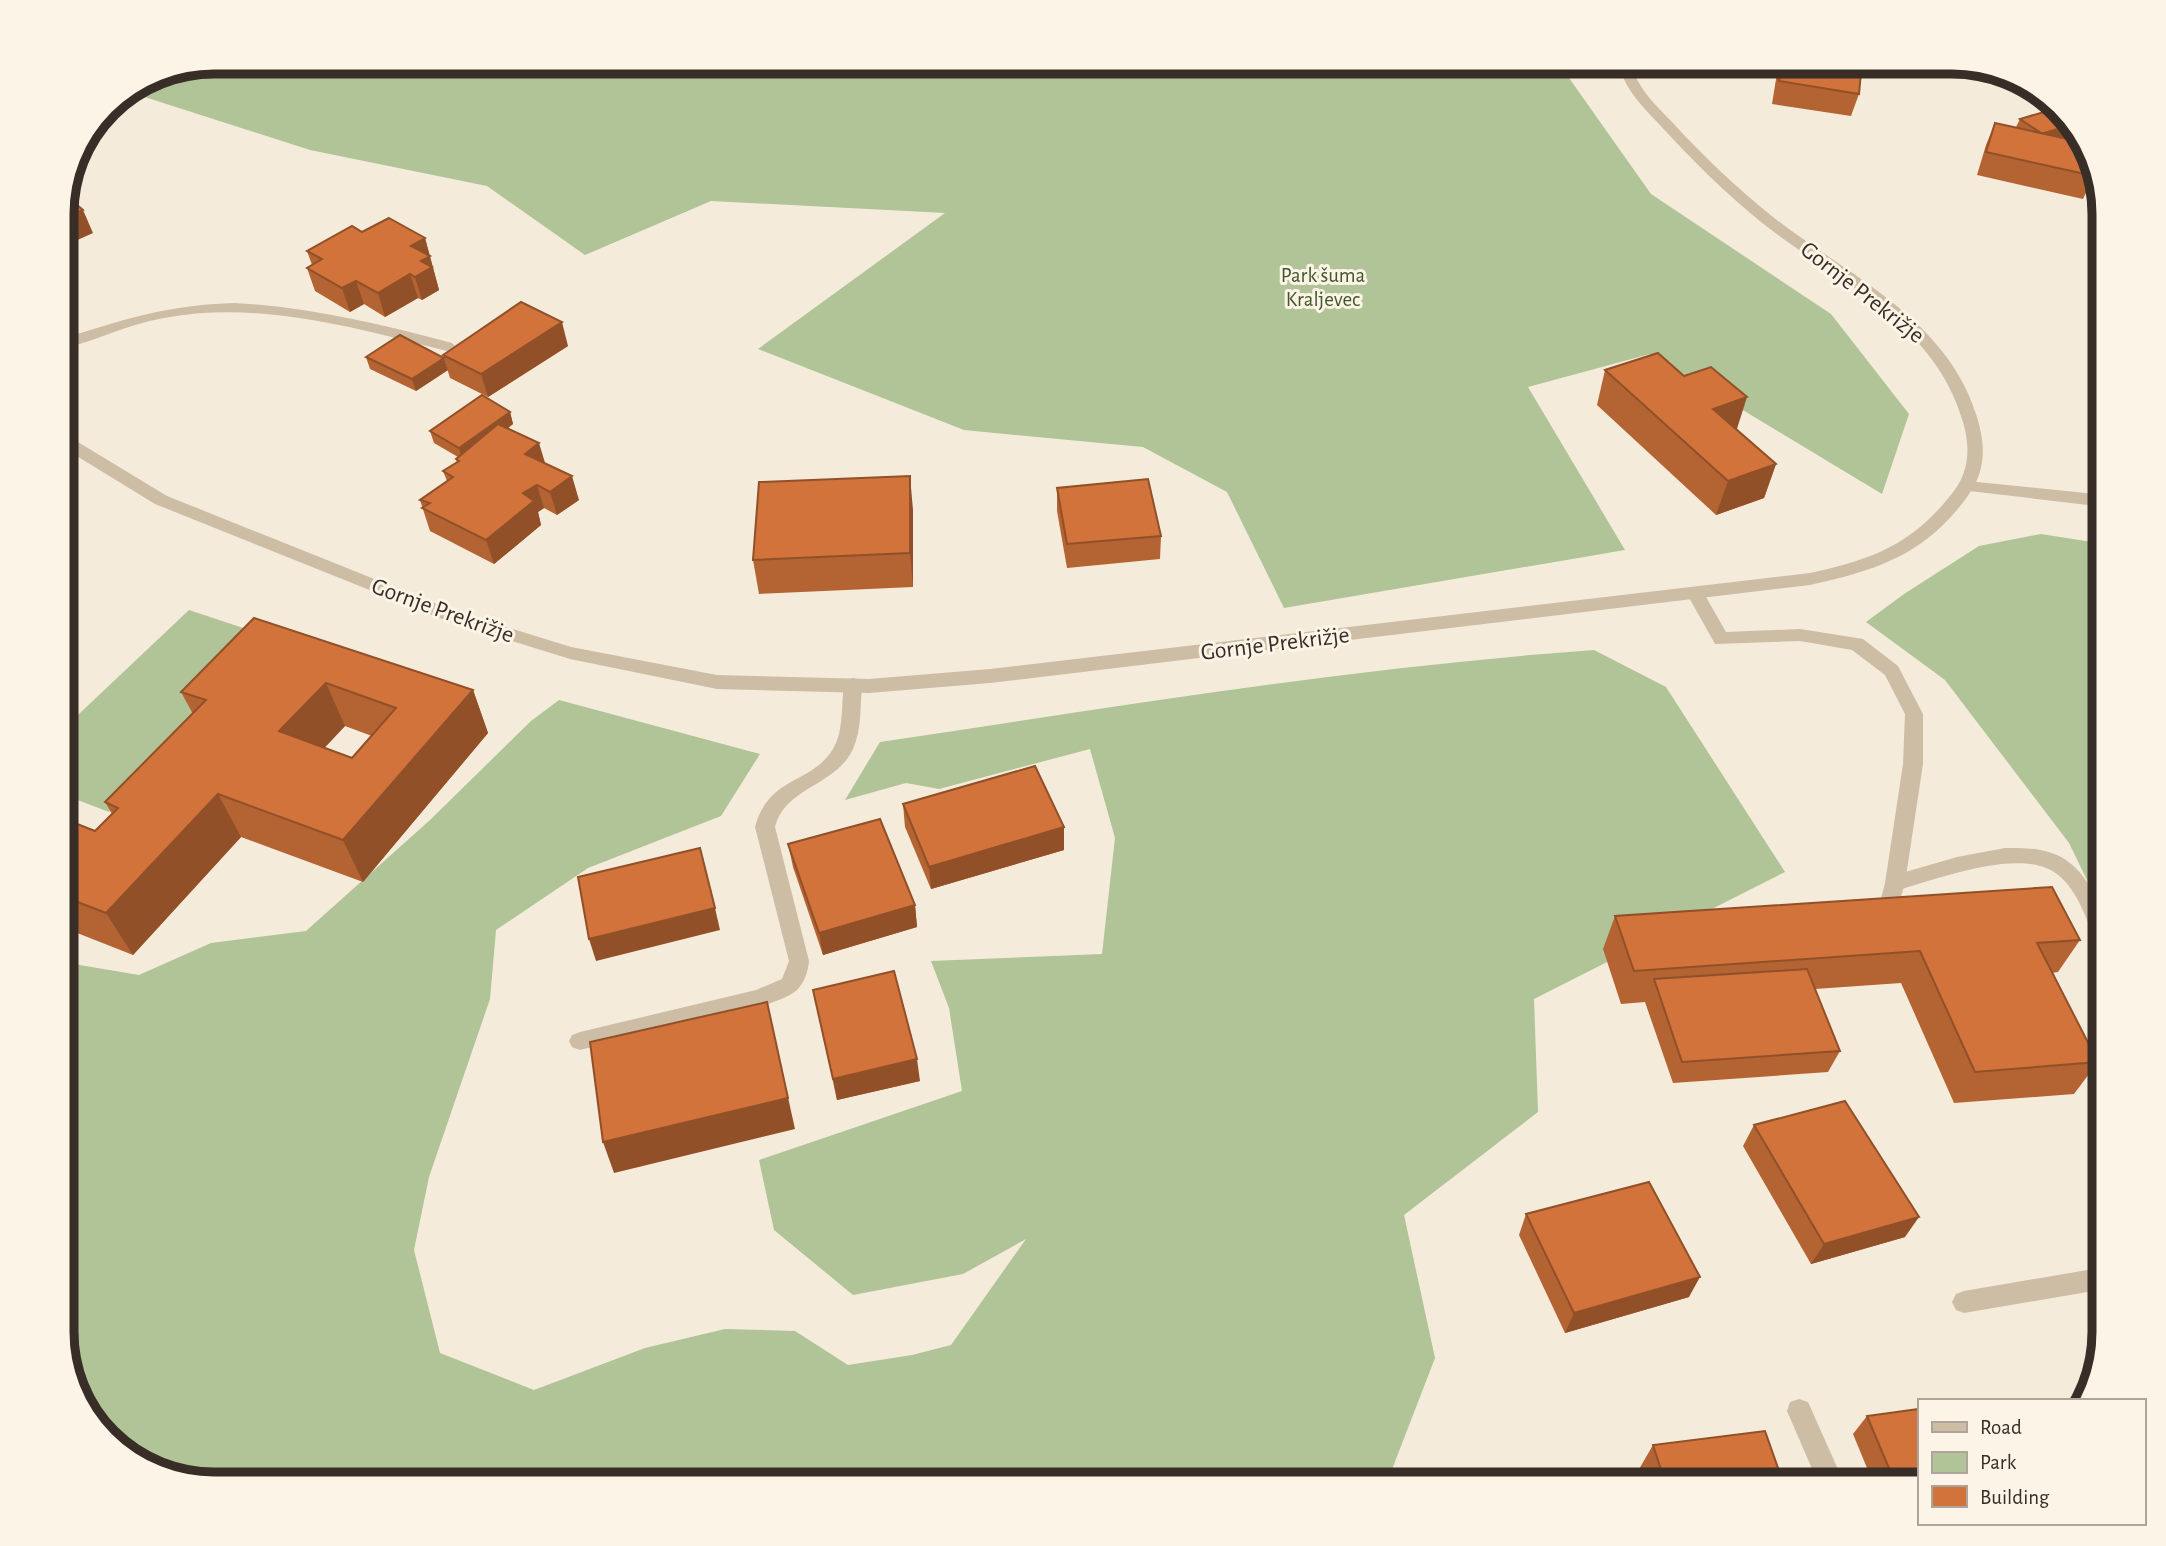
<svg xmlns="http://www.w3.org/2000/svg" width="2166" height="1546" font-family="'Alegreya Sans',sans-serif">
  <style>
    .green { fill: #b0c498 }
    .lines { fill: none; stroke-linecap: round; stroke-linejoin: round }
    .service { fill: #cdbda5; fill-rule: evenodd }
    .minor { fill: #cdbda5; fill-rule: evenodd }
    .tertiary { fill: #cdbda5; fill-rule: evenodd }
    .wall { fill: #b46333; fill-rule: evenodd }
    .shaded-wall { fill: #925029 }
    .building { fill: #d1733b; stroke: #925029; stroke-width: 2; fill-rule: evenodd }
    .labels { text-anchor: middle; stroke-width: 6; stroke-linejoin: round; paint-order: stroke }
    .far-park-label { font-size: 21px; fill: #405928; stroke: #fbf4e7 }
    .street-label { font-size: 24px; fill: #382e27; stroke: #fbf4e7 }
    .rim { fill: none; stroke: #382e27; stroke-width: 9 }
  </style>
  <rect width="100%" height="100%" fill="#f4ebda"/>
  <g class="green">
    <path d="M213,61H1557L1651,194L1831,314L1909,414L1882,494L1650,354L1528,387L1625,550L1284,608L1227,492L1143,447L964,430L758,349L945,213L711,201L585,255L487,186L310,150L126,91L156,73Z"/>
    <path d="M2041,534L2105,544V917L2069,843L1945,680L1866,622L1904,594L1979,546Z"/>
    <path d="M189,610L279,640L109,812L62,794V730Z"/>
    <path d="M1594,650L1666,687L1785,872L1534,999L1538,1112L1404,1215L1435,1358L1386,1485H213L121,1454L81,1408L62,1342V962L139,975L211,943L306,931L430,820L531,721L559,700L760,754L721,816L588,868L496,930L490,999L429,1177L414,1250L440,1353L534,1390L645,1348L725,1329L795,1331L848,1365L912,1355L951,1345L1026,1239L963,1274L853,1295L774,1230L759,1160L962,1091L949,1008L931,961L1102,954L1115,838L1090,749L939,789L906,783L845,800L880,742C1117,707 1354,667 1594,650Z"/>
  </g>
  <g class="lines">
    <g class="service">
      <path d="M235,303C310,307 380,324 452,343L455,346L447,351C355,328 259,300 164,318C128,324 96,341 62,349V339C125,319 167,305 235,303Z"/>
      <path d="M853,678L860,680L862,685C860,706 862,729 853,749C836,786 785,787 775,827L809,961C808,971 805,982 797,990C778,1010 617,1041 580,1050L572,1047L569,1041L572,1035L580,1032L756,990L782,979L789,961L755,827C769,775 811,785 833,749C844,731 841,705 844,685L846,680Z"/>
      <path d="M2005,848C2046,847 2071,853 2092,890C2096,897 2103,906 2105,914C2107,923 2105,936 2105,946L2098,944C2086,921 2079,891 2057,874C2021,846 1935,880 1895,891L1888,889L1885,883L1888,877L1957,857Z"/>
      <path d="M2105,1267V1289L1964,1313L1956,1310L1952,1302L1956,1294L1964,1291Z"/>
    </g>
    <g class="minor">
      <path d="M1967,481L2105,495V507L1961,490L1959,486Z"/>
      <path d="M1696,588L1702,590L1726,632L1800,629L1857,638L1863,639L1898,666L1923,714V764L1905,883L1893,924L1886,926L1879,924L1876,918L1885,883L1903,764L1905,714L1885,675L1852,650L1800,641L1715,644L1687,594Z"/>
      <path d="M1799,1399L1808,1402L1845,1485H1819L1787,1411L1790,1402Z"/>
    </g>
    <path class="tertiary" d="M1619,61H1632C1634,86 1656,105 1672,122C1703,156 1737,188 1773,217C1847,275 1948,319 1977,417C1986,447 1986,471 1967,497C1925,555 1877,570 1810,585L990,683L869,693L717,689L570,659L442,619L155,504L62,447V435L68,436L167,496L454,611L571,647L717,675L869,679L990,669L1810,573C1870,560 1910,546 1950,496C1969,474 1971,450 1963,422C1934,321 1837,283 1761,222C1724,192 1690,158 1658,123C1642,106 1621,85 1619,61Z"/>
  </g>
  <g class="wall">
    <path d="M1779,61H1862L1859,94L1851,116L1772,104Z"/>
    <path d="M2020,119L2071,135L2064,138L2094,176L2083,199L1977,175L1986,145L1995,123L2016,127Z"/>
    <path d="M362,232L425,238L439,290L422,300L418,298L385,317L364,304L350,312L315,291L307,268L312,265L307,251Z"/>
    <path d="M568,346L488,397L450,378L443,355Z"/>
    <path d="M366,357L448,370L416,391L370,369Z"/>
    <path d="M1605,370L1737,429L1776,464L1764,498L1716,515L1597,405Z"/>
    <path d="M510,412L513,424L507,429L545,463L579,500L557,515L544,508L538,512L541,525L494,564L430,531L420,500L447,481L443,471L457,462L456,459L458,457L434,443L430,431Z"/>
    <path d="M1057,488L1161,536L1160,559L1067,568L1057,511Z"/>
    <path d="M913,510V587L759,594L753,560Z"/>
    <path d="M254,618L473,690L488,733L363,882L241,837L133,955L62,927V818L95,831L112,814L105,802L193,714L181,692ZM345,726L372,736L352,758L324,748Z"/>
    <path d="M903,804L1064,827V850L931,889L905,827Z"/>
    <path d="M788,844L915,905L917,927L823,955L793,867Z"/>
    <path d="M1615,916L2080,940L2058,972L2052,973L2098,1062L2074,1094L1954,1103L1901,983L1815,989L1840,1051L1828,1072L1673,1083L1645,1002L1621,1004L1603,949Z"/>
    <path d="M813,990L920,1081L837,1100Z"/>
    <path d="M1754,1125L1905,1237L1811,1264L1743,1146Z"/>
    <path d="M1526,1214L1689,1297L1565,1333L1519,1235Z"/>
    <path d="M1867,1416L1919,1485H1874L1853,1434Z"/>
    <path d="M1653,1445L1784,1485H1643L1638,1471Z"/>
  </g>
  <g class="shaded-wall">
    <path d="M2072,125L2074,128L2071,135L2037,145L2042,134Z"/>
    <path d="M83,210L93,233L62,247V219Z"/>
    <path d="M425,238L439,290L422,300L415,277L411,246Z"/>
    <path d="M410,274L418,298L385,317L378,293Z"/>
    <path d="M356,281L364,304L350,312L342,288Z"/>
    <path d="M562,322L568,346L488,397L481,374Z"/>
    <path d="M444,358L448,370L416,391L412,379Z"/>
    <path d="M1747,397L1736,432L1713,409Z"/>
    <path d="M510,412L513,424L463,460L459,448Z"/>
    <path d="M539,443L546,466L525,454Z"/>
    <path d="M1776,464L1764,498L1716,515L1728,481Z"/>
    <path d="M572,476L579,500L557,515L550,492Z"/>
    <path d="M910,476L913,510V587L910,553Z"/>
    <path d="M537,485L544,508L538,512L541,525L494,564L486,540L523,493Z"/>
    <path d="M326,683L345,726L300,774L279,731Z"/>
    <path d="M473,690L488,733L363,882L343,840Z"/>
    <path d="M218,794L241,837L133,955L106,913Z"/>
    <path d="M1064,827V850L931,889L929,867Z"/>
    <path d="M915,905L917,927L823,955L819,933Z"/>
    <path d="M715,908L720,930L596,961L589,939Z"/>
    <path d="M767,1002L795,1129L614,1173L603,1142Z"/>
    <path d="M917,1059L920,1081L837,1100L833,1079Z"/>
    <path d="M1919,1217L1905,1237L1811,1264L1824,1244Z"/>
    <path d="M1700,1277L1689,1297L1565,1333L1574,1313Z"/>
  </g>
  <g class="building">
    <path d="M1782,61H1862L1859,94L1779,81Z"/>
    <path d="M2054,109L2064,116L2072,125L2044,133H2041L2020,119Z"/>
    <path d="M1995,123L2086,143L2089,146L2095,171L2094,176L1986,152Z"/>
    <path d="M64,194L83,210L62,219V203Z"/>
    <path d="M389,218L425,238L411,246L430,256L421,261L432,267L415,277L410,274L378,293L356,281L342,288L307,268L322,259L307,251L352,226L362,232Z"/>
    <path d="M521,302L562,322L481,374L443,355Z"/>
    <path d="M400,335L444,358L412,379L366,357Z"/>
    <path d="M1658,353L1684,376L1711,367L1747,397L1713,409L1776,464L1728,481L1605,370Z"/>
    <path d="M482,395L510,412L459,448L430,431Z"/>
    <path d="M498,424L539,443L525,454L572,476L550,492L537,485L523,493L534,501L486,540L422,508L430,503L420,500L453,477L443,471L459,461L456,459Z"/>
    <path d="M910,476V553L753,560L759,482Z"/>
    <path d="M1148,479L1161,536L1067,544L1057,488Z"/>
    <path d="M254,618L473,690L343,840L218,794L106,913L62,896V818L95,831L118,808L105,802L206,700L181,692ZM326,683L396,708L352,758L279,731Z"/>
    <path d="M1035,766L1064,827L929,867L903,804Z"/>
    <path d="M880,819L915,905L819,933L788,844Z"/>
    <path d="M700,848L715,908L589,939L578,877Z"/>
    <path d="M2052,887L2080,940L2037,943L2098,1062L1975,1072L1920,951L1634,971L1615,916Z"/>
    <path d="M1807,969L1840,1051L1682,1062L1654,979Z"/>
    <path d="M894,971L917,1059L833,1079L813,990Z"/>
    <path d="M767,1002L788,1098L603,1142L590,1042Z"/>
    <path d="M1845,1101L1919,1217L1824,1244L1754,1125Z"/>
    <path d="M1649,1182L1700,1277L1574,1313L1526,1214Z"/>
    <path d="M1919,1409V1485H1896L1867,1416Z"/>
    <path d="M1765,1431L1784,1485H1666L1653,1445Z"/>
  </g>
  <g class="labels">
    <g class="far-park-label">
      <text x="1323" y="282">Park šuma<tspan x="1323" dy="24">Kraljevec</tspan></text>
    </g>
    <g class="street-label">
      <text transform="translate(1863 292) rotate(38)" y="8">Gornje Prekrižje</text>
      <text transform="translate(443 610) rotate(20)" y="8">Gornje Prekrižje</text>
      <text transform="translate(1275 643) rotate(-7)" y="8">Gornje Prekrižje</text>
    </g>
  </g>
  <path d="M0 0H2166V1546H0ZM214 74H1952A140 140 0 0 1 2092 214V1332A140 140 0 0 1 1952 1472H214A140 140 0 0 1 74 1332V214A140 140 0 0 1 214 74Z" fill="#fbf4e7" fill-rule="evenodd"/>
  <path class="rim" d="M214 74H1952A140 140 0 0 1 2092 214V1332A140 140 0 0 1 1952 1472H214A140 140 0 0 1 74 1332V214A140 140 0 0 1 214 74Z"/>
  <rect x="1918" y="1399" width="228" height="126" fill="#fbf4e7" stroke="#ada59a" stroke-width="2"/>
  <rect x="1932" y="1422" width="35" height="10" fill="#cdbda5" stroke="#ada59a" stroke-width="2"/>
  <text x="1980" y="1434" font-size="21" fill="#382e27">Road</text>
  <rect x="1932" y="1452" width="35" height="21" fill="#b0c498" stroke="#ada59a" stroke-width="2"/>
  <text x="1980" y="1469" font-size="21" fill="#382e27">Park</text>
  <rect x="1932" y="1486" width="35" height="21" fill="#d1733b" stroke="#ada59a" stroke-width="2"/>
  <text x="1980" y="1504" font-size="21" fill="#382e27">Building</text>
</svg>
